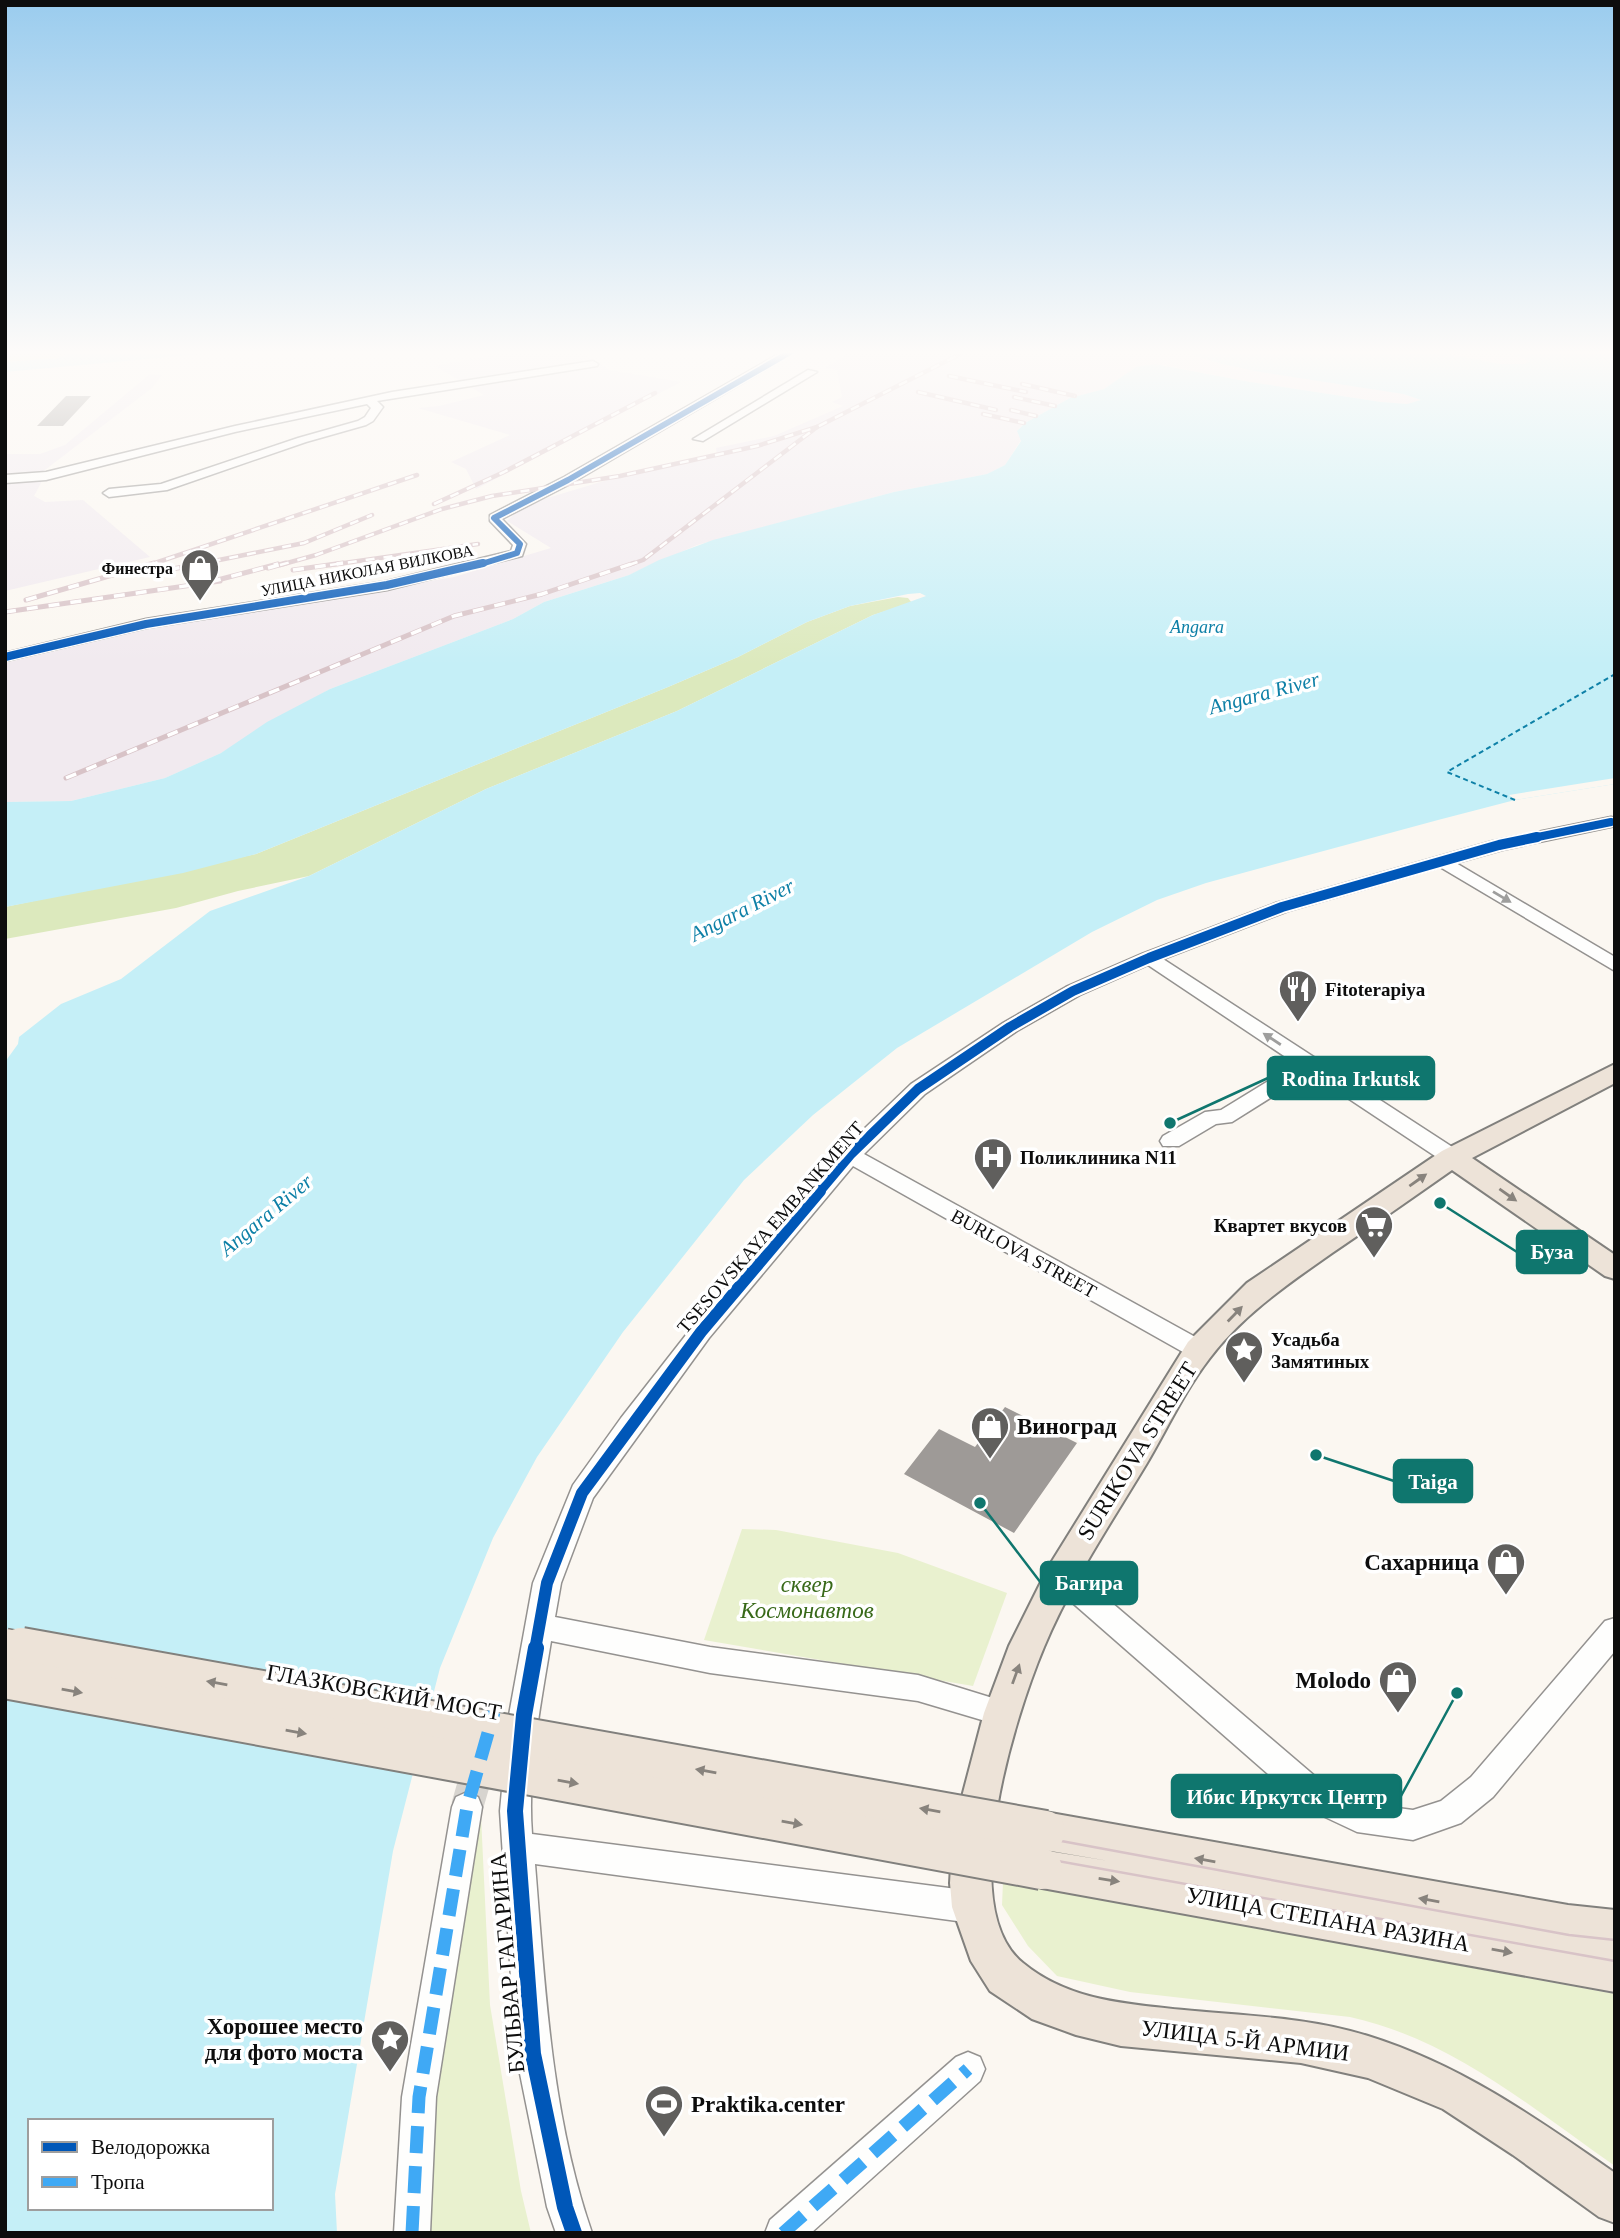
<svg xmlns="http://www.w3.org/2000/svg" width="1620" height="2238" font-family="'Times New Roman',serif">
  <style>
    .industrial { fill: #f1eaef }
    .green { fill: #e9f1cf }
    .forest { fill: #dce9bd }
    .water { fill: #c5eff7; fill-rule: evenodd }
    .pier { fill: #fbf7f1 }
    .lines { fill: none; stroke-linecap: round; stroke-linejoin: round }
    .ferry { stroke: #0e80a7; stroke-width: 2; stroke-dasharray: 5 3.5; stroke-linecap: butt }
    .building { fill: #9e9a97 }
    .minor-tunnel { stroke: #d7d4cf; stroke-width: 32; stroke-dasharray: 32 16; stroke-linecap: butt }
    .minor-casing { stroke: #949290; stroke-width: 3 }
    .major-casing { stroke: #81807d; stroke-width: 4 }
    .minor { fill: #fefefd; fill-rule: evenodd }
    .major { fill: #ede3d8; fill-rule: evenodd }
    .tram { stroke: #d8c3c7; stroke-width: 2.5 }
    .rail-far1-casing { stroke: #d8c3c7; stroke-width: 4.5 }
    .rail-casing { stroke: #d8c3c7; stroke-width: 5 }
    .rail-far1 { stroke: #fff; stroke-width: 2.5; stroke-dasharray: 9; stroke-linecap: butt }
    .rail { stroke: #fff; stroke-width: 3.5; stroke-dasharray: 11; stroke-linecap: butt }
    .major-bridge-far1-casing { stroke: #81807d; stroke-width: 35; stroke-linecap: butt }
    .major-bridge-casing { stroke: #81807d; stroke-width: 44; stroke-linecap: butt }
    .major-bridge-far1 { stroke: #ede3d8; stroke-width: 32 }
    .major-bridge { stroke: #ede3d8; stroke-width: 40 }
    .quiet { stroke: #3fa9f5; stroke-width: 13; stroke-dasharray: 27 13; stroke-linecap: butt }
    .cycleway-far4-casing { stroke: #fff; stroke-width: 9 }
    .cycleway-far3-casing { stroke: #fff; stroke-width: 11 }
    .cycleway-far2-casing { stroke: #fff; stroke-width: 14 }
    .cycleway-far1-casing { stroke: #fff; stroke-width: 17 }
    .cycleway-casing { stroke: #fff; stroke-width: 20 }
    .cycleway-far4 { stroke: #0057b8; stroke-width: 6 }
    .cycleway-far3 { stroke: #0057b8; stroke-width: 8 }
    .cycleway-far2 { stroke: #0057b8; stroke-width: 10 }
    .cycleway-far1 { stroke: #0057b8; stroke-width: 12 }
    .cycleway { stroke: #0057b8; stroke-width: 16 }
    .oneway { fill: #9e9e9d }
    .oneway2 { fill: #88837d }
    .labels { text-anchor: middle; stroke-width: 7; stroke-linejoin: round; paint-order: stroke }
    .far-poi-label { font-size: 16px; font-weight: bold; fill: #0d0d0d; stroke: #fff; text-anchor: end }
    .far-street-label { font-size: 16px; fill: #0d0d0d; stroke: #fff }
    .far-water-label { font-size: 18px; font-style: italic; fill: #0e80a7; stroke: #fff }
    .poi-label { font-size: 19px; font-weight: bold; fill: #0d0d0d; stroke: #fff; text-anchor: start }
    .street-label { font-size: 19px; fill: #0d0d0d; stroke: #fff }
    .water-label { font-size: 21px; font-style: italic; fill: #0e80a7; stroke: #fff }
    .near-poi-label { font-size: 23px; font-weight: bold; fill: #0d0d0d; stroke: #fff; text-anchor: end }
    .near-street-label { font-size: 23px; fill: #0d0d0d; stroke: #fff }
    .near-park-label { font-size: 23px; font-style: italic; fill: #386919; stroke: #fff }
    .leader { fill: none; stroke: #0f766e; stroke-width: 2.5 }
    .callout-dot { fill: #0f766e; stroke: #fff; stroke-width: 2.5 }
    .callout { fill: #0f766e; stroke: #0f766e; stroke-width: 2.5 }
    .callout-label { font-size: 21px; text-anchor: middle; font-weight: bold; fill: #fff }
  </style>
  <rect width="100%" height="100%" fill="#fbf7f1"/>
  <g class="industrial">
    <path d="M514,351H577L610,370L681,382L476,489L466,469L451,462L510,435L418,408L439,406L484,395L435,366Z"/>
    <path d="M852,351H1180L1222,364L1403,394L1421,400L1407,404L1381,402L1250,382L1164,365L1136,367L1104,389L1070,398L1025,423L1019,428L1018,434L1021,440L1005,465L987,474L894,492L697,545L629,575L544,602L513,619L330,689L221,753L165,778L71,801L5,802V663L148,629L454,577L551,548L507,521L524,505L604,481L717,456L716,448L774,436L843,406L832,402L842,397L837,370L825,368Z"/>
    <path d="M1433,351H1503L1530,361L1525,364H1500Z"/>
    <path d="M150,374L162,375L152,388L37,476L5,477V454H40L65,445Z"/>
    <path d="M43,479L34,496L45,502L83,500L150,557L5,591V482Z"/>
  </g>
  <g class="green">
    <path d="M5,351L74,352L58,358L5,362Z"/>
    <path d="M742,1529L776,1530L898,1553L1007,1593L973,1686L704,1640Z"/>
    <path d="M481,1816L490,2005L521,2191L531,2233H422L432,2107Z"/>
    <path d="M1003,1882L1615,1994V2166C1532,2108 1451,2039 1350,2017L1130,1992L1057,1976L1028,1946L1002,1905Z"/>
  </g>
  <path class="forest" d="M898,597L908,598L912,603L873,615L677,711L486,789L309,876L238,891L176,908L5,939V907L256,854L668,687L738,657L807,622L850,606Z"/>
  <g class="water">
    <path d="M64,351H235L5,372V362L58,358L72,352Z"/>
    <path d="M1180,351H1433L1500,364H1525L1530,361L1503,351H1615V784L1515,800L1438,820L1206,883L1157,900L1092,932L897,1048L813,1115L744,1180L623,1332L537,1457L493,1538L440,1668L393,1851L335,2194L337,2233H5V1062L18,1044L19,1037L61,1004L121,979L210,911L309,876L486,789L677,711L873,615L926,596L920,593L908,594L850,606L807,622L738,657L668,687L256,854L183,873L5,907V802L71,801L165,778L221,753L267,722L330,689L513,619L544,602L629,575L659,560L713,540L894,492L987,474L1005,465L1021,441L1017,431L1025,423L1070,398L1104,389L1136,367L1155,364L1250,382L1381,402L1407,404L1421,400L1403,394L1260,372L1222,364ZM30,2121H271V2208H30Z"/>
  </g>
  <path class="pier" d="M1615,778V784L1515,800L1509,795Z"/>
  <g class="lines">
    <path class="ferry" d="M1515,800L1447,772L1615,674"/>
  </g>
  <g class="building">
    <path d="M66,396H91L63,426H37Z"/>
    <path d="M1005,1407L1077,1443L1014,1533L904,1474L939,1429L975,1447Z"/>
  </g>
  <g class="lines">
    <path class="minor-tunnel" d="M467,1807L481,1758"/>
    <g class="minor-casing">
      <g id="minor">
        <path d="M784,351H797L572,483L502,519L526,544L522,556L387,590L146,628L5,661V653L146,619L387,581L511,551L513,545L490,521V515L564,477Z"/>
        <path d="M593,361L598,364L597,366L377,401L383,407L373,421L366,425L306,442L167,490L109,497L103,493L109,489L161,484L298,438L358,421L365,417L371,408L367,404L235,432L46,480L5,483V475L46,472L235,426L392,392Z"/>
        <path d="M808,370L817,372L703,441L693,439Z"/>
        <path d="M1611,817L1615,818V826L1502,850L1456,863L1615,957V971L1440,867L1288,911L1163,959L1460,1152L1463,1157L1460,1162L1452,1164L1444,1162L1310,1073L1232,1122L1216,1124L1179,1146H1163L1160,1141L1163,1136L1205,1112L1221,1110L1296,1064L1148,965L1080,995L1017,1031L925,1094L864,1154L1208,1344L1211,1350L1208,1356L1199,1359L1190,1356L853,1166L709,1338L593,1498L561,1583L555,1617L710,1647L918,1675L1012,1704L1017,1713L1012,1722L1002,1726L918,1701L710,1673L551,1641C541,1704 527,1770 532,1834L972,1891L983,1896L988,1907L983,1918L972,1923L535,1864C545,1987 551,2115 592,2233H556L547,2207L516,2054L500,1811L509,1715L533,1583L573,1485L621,1418L693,1326L842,1150L911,1084L1003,1023L1066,987L1142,954L1276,903L1493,841Z"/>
        <path d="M1061,1564L1071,1568L1330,1789L1359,1803L1413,1810L1441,1801L1471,1777L1605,1621L1615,1618V1651L1493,1797L1461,1823L1413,1840L1357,1832L1308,1809L1051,1584L1047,1576L1051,1568Z"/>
        <path d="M467,1792L478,1797L482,1807L436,2097L430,2233H394L402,2097L452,1807L456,1797Z"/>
        <path d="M968,2052L980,2057L985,2069L980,2081L811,2233H765L770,2220L956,2057Z"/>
      </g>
    </g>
    <g class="major-casing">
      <g id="major">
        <path d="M1615,1064V1083L1472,1158L1615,1255V1279L1605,1276L1452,1170C1412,1198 1372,1226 1332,1253C1288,1284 1242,1315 1209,1359C1185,1390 1167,1429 1147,1463C1111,1523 1071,1582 1044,1647C1015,1716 954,1907 1023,1963C1069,2001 1127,2004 1184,2010C1245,2016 1309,2017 1368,2036C1461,2065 1536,2118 1615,2173V2223L1599,2217L1513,2155L1443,2109L1368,2078L1301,2063L1121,2046L1076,2035L1032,2019L990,1991L971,1961L952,1907L950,1883L952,1849L963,1793L984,1713L1009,1646L1049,1566L1188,1342L1247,1283L1442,1151Z"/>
        <path d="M1045,1812L1568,1905L1615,1910V1950H1612H1615V1992L1042,1888L1028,1883L1022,1869L1028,1855L1042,1850L1109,1861L1045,1850L1031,1844L1026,1831L1031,1818Z"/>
      </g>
    </g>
    <use href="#minor" class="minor"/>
    <use href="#major" class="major"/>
    <g class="tram">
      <path d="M5,1654L1045,1838L1569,1935L1615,1940"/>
      <path d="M5,1672L1615,1961"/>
    </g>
    <g class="rail-far1-casing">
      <g id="rail-far1">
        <path d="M949,376L1026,392"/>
        <path d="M1022,384L1075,396"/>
        <path d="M918,392L996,410"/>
        <path d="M1014,397L1055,406"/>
        <path d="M1011,410L1036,416"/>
        <path d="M983,414L1024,423"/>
        <path d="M434,504L504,472L655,393"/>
        <path d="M149,565L417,475"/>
        <path d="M194,565L304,543L372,515"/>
        <path d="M275,565L278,564"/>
        <path d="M280,565L316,555L442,509L492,496L620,476L757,446L817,427L966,351"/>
        <path d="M330,565L478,544"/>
        <path d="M629,565L643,560L817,427"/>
      </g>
    </g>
    <g class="rail-casing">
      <g id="rail">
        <path d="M268,568L286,563"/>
        <path d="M293,570L343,563"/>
        <path d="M147,574L203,563"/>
        <path d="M210,582L278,564"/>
        <path d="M26,600L154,563"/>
        <path d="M5,612L220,581"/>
        <path d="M66,778L454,616L542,594L634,563"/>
      </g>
    </g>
    <use href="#rail-far1" class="rail-far1"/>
    <use href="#rail" class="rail"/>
    <g class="major-bridge-far1-casing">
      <path id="major-bridge-far1" d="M5,1645L31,1650"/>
    </g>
    <g class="major-bridge-casing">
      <g id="major-bridge">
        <path d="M21,1648L1045,1831"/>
        <path d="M5,1678L1042,1869"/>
      </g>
    </g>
    <use href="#major-bridge-far1" class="major-bridge-far1"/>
    <use href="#major-bridge" class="major-bridge"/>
    <g class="quiet">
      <path d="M412,2233L419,2097L467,1807L494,1712"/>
      <path d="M783,2233L968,2069"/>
    </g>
    <g class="cycleway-far4-casing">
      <path id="cycleway-far4" d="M478,565L517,553L520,544L494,518L568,480L792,351"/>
    </g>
    <g class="cycleway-far3-casing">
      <g id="cycleway-far3">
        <path d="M5,657L146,624L387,585L483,563"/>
        <path d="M1528,839L1611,822"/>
      </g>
    </g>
    <g class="cycleway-far2-casing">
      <path id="cycleway-far2" d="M818,1193L850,1155L918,1089L1010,1027L1073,991L1149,958L1282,907L1499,845L1537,837"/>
    </g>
    <g class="cycleway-far1-casing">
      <path id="cycleway-far1" d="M535,1650L547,1583L582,1493L701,1332L820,1191"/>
    </g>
    <g class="cycleway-casing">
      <path id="cycleway" d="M536,1648L524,1715L515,1811L533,2054L565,2207L574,2233"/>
    </g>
    <use href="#cycleway-far4" class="cycleway-far4"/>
    <use href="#cycleway-far3" class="cycleway-far3"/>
    <use href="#cycleway-far2" class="cycleway-far2"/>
    <use href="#cycleway-far1" class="cycleway-far1"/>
    <use href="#cycleway" class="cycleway"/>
  </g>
  <defs><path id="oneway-solid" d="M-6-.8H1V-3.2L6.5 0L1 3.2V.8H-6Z" transform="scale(1.75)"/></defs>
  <g class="oneway">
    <use href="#oneway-solid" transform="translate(1502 897) rotate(31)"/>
    <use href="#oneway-solid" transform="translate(1272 1039) rotate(-147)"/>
  </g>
  <g class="oneway2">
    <use href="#oneway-solid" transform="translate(1418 1180) rotate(-35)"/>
    <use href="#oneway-solid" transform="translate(1508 1195) rotate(35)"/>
    <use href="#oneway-solid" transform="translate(1235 1314) rotate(-46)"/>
    <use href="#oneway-solid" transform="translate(1016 1674) rotate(-70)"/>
    <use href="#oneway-solid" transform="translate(217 1683) rotate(-170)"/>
    <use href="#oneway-solid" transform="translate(72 1691) rotate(10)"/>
    <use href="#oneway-solid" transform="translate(296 1732) rotate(10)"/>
    <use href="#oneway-solid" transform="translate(706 1771) rotate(-170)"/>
    <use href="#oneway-solid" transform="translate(568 1782) rotate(10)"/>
    <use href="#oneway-solid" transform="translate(930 1810) rotate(-170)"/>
    <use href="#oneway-solid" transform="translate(792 1823) rotate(10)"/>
    <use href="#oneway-solid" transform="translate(1205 1860) rotate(-170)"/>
    <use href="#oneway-solid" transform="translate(1109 1880) rotate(9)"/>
    <use href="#oneway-solid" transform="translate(1429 1900) rotate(-170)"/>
    <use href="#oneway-solid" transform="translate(1502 1951) rotate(10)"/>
  </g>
  <linearGradient id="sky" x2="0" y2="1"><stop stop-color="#9accee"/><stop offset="0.53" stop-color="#fdfbf9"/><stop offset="1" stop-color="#fdfbf9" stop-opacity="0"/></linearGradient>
  <rect width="1620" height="665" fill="url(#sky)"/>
  <defs>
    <g id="shop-pin" transform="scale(2.0125)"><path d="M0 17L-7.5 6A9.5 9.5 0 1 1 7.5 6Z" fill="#605f5d" stroke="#fff"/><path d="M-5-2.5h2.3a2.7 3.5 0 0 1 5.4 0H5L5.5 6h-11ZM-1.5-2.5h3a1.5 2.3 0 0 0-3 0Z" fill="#fff"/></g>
    <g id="restaurant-pin" transform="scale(2.0125)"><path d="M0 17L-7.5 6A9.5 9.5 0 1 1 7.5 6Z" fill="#605f5d" stroke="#fff"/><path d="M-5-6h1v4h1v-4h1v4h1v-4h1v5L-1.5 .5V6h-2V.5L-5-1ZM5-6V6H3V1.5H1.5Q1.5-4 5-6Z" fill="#fff"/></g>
    <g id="hospital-pin" transform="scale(2.0125)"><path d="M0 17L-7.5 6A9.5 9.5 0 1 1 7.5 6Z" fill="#605f5d" stroke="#fff"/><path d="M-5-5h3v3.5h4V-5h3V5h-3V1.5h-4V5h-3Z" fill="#fff"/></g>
    <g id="supermarket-pin" transform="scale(2.0125)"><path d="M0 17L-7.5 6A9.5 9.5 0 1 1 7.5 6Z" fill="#605f5d" stroke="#fff"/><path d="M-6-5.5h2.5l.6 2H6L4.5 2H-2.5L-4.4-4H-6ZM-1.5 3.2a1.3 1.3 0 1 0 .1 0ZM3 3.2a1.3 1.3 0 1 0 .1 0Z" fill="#fff"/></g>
    <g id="sight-pin" transform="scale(2.0125)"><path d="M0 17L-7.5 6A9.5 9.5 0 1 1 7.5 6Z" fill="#605f5d" stroke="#fff"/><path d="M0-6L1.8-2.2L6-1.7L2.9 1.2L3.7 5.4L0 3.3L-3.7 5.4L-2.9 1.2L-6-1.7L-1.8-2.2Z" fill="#fff"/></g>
    <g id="stadium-pin" transform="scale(2.0125)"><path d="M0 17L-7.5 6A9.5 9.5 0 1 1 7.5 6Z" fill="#605f5d" stroke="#fff"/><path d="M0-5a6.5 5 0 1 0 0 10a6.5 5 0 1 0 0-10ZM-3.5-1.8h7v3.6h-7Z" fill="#fff"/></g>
  </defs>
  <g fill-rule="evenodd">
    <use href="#shop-pin" x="200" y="568"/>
    <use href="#restaurant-pin" x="1298" y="989"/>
    <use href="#hospital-pin" x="993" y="1157"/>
    <use href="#supermarket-pin" x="1374" y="1225"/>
    <use href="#sight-pin" x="1244" y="1350"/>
    <use href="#shop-pin" x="990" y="1426"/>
    <use href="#shop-pin" x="1506" y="1562"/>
    <use href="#shop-pin" x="1398" y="1680"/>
    <use href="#sight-pin" x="390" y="2039"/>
    <use href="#stadium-pin" x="664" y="2104"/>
  </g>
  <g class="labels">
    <g class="far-poi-label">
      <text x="173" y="574">Финестра</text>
    </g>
    <g class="far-street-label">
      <text transform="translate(367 570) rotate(-11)" y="6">УЛИЦА НИКОЛАЯ ВИЛКОВА</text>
    </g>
    <g class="far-water-label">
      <text x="1197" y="633">Angara</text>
    </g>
    <g class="poi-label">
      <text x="1325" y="996">Fitoterapiya</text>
      <text x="1020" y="1164">Поликлиника N11</text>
      <text x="1347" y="1232" text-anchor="end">Квартет вкусов</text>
      <text x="1271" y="1346">Усадьба<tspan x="1271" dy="22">Замятиных</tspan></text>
    </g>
    <g class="street-label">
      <text transform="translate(770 1227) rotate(-49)" y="7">TSESOVSKAYA EMBANKMENT</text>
      <text transform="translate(1024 1253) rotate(29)" y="7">BURLOVA STREET</text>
    </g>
    <g class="water-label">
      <text transform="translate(1264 693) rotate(-15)" y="7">Angara River</text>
      <text transform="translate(742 910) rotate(-27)" y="7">Angara River</text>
      <text transform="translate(266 1215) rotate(-40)" y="7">Angara River</text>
    </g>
    <g class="near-poi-label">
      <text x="1017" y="1434" text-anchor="start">Виноград</text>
      <text x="1479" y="1570">Сахарница</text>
      <text x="1371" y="1688">Molodo</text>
      <text x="363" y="2034">Хорошее место<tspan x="363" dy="26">для фото моста</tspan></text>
      <text x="691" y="2112" text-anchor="start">Praktika.center</text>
    </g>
    <g class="near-street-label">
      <text transform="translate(1137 1451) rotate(-58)" y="8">SURIKOVA STREET</text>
      <text transform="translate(384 1692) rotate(10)" y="8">ГЛАЗКОВСКИЙ МОСТ</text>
      <text transform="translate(1328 1919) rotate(10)" y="8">УЛИЦА СТЕПАНА РАЗИНА</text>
      <text transform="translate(507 1963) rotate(-95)" y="8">БУЛЬВАР ГАГАРИНА</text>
      <text transform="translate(1245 2040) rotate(7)" y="8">УЛИЦА 5-Й АРМИИ</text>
    </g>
    <g class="near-park-label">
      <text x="807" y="1592">сквер<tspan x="807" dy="26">Космонавтов</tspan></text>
    </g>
  </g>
  <path class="leader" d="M1170 1123L1268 1078M1440 1203L1517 1252M1316 1455L1394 1481M980 1503L1041 1583M1457 1693L1401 1796"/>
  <g class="callout-dot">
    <circle cx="1170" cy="1123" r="7"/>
    <circle cx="1440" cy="1203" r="7"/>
    <circle cx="1316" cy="1455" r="7"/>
    <circle cx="980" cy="1503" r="7"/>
    <circle cx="1457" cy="1693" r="7"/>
  </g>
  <g class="callout">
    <rect x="1268" y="1057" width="166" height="42" rx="7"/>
    <rect x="1517" y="1231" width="70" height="42" rx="7"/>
    <rect x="1394" y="1460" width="78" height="42" rx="7"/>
    <rect x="1041" y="1562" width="96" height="42" rx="7"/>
    <rect x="1172" y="1775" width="229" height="42" rx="7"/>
  </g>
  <g class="callout-label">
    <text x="1351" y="1086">Rodina Irkutsk</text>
    <text x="1552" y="1259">Буза</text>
    <text x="1433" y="1489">Taiga</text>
    <text x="1089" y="1590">Багира</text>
    <text x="1287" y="1804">Ибис Иркутск Центр</text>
  </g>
  <rect width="1620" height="2238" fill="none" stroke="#0d0d0d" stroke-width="14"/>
  <rect x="28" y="2119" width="245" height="91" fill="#ffffff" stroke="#9e9e9e" stroke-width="2"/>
  <rect x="42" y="2142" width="35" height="10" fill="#0057b8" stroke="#9e9e9e" stroke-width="2"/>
  <text x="91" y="2154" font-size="21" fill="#0d0d0d">Велодорожка</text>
  <rect x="42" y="2177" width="35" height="10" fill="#3fa9f5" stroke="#9e9e9e" stroke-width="2"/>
  <text x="91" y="2189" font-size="21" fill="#0d0d0d">Тропа</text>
</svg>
